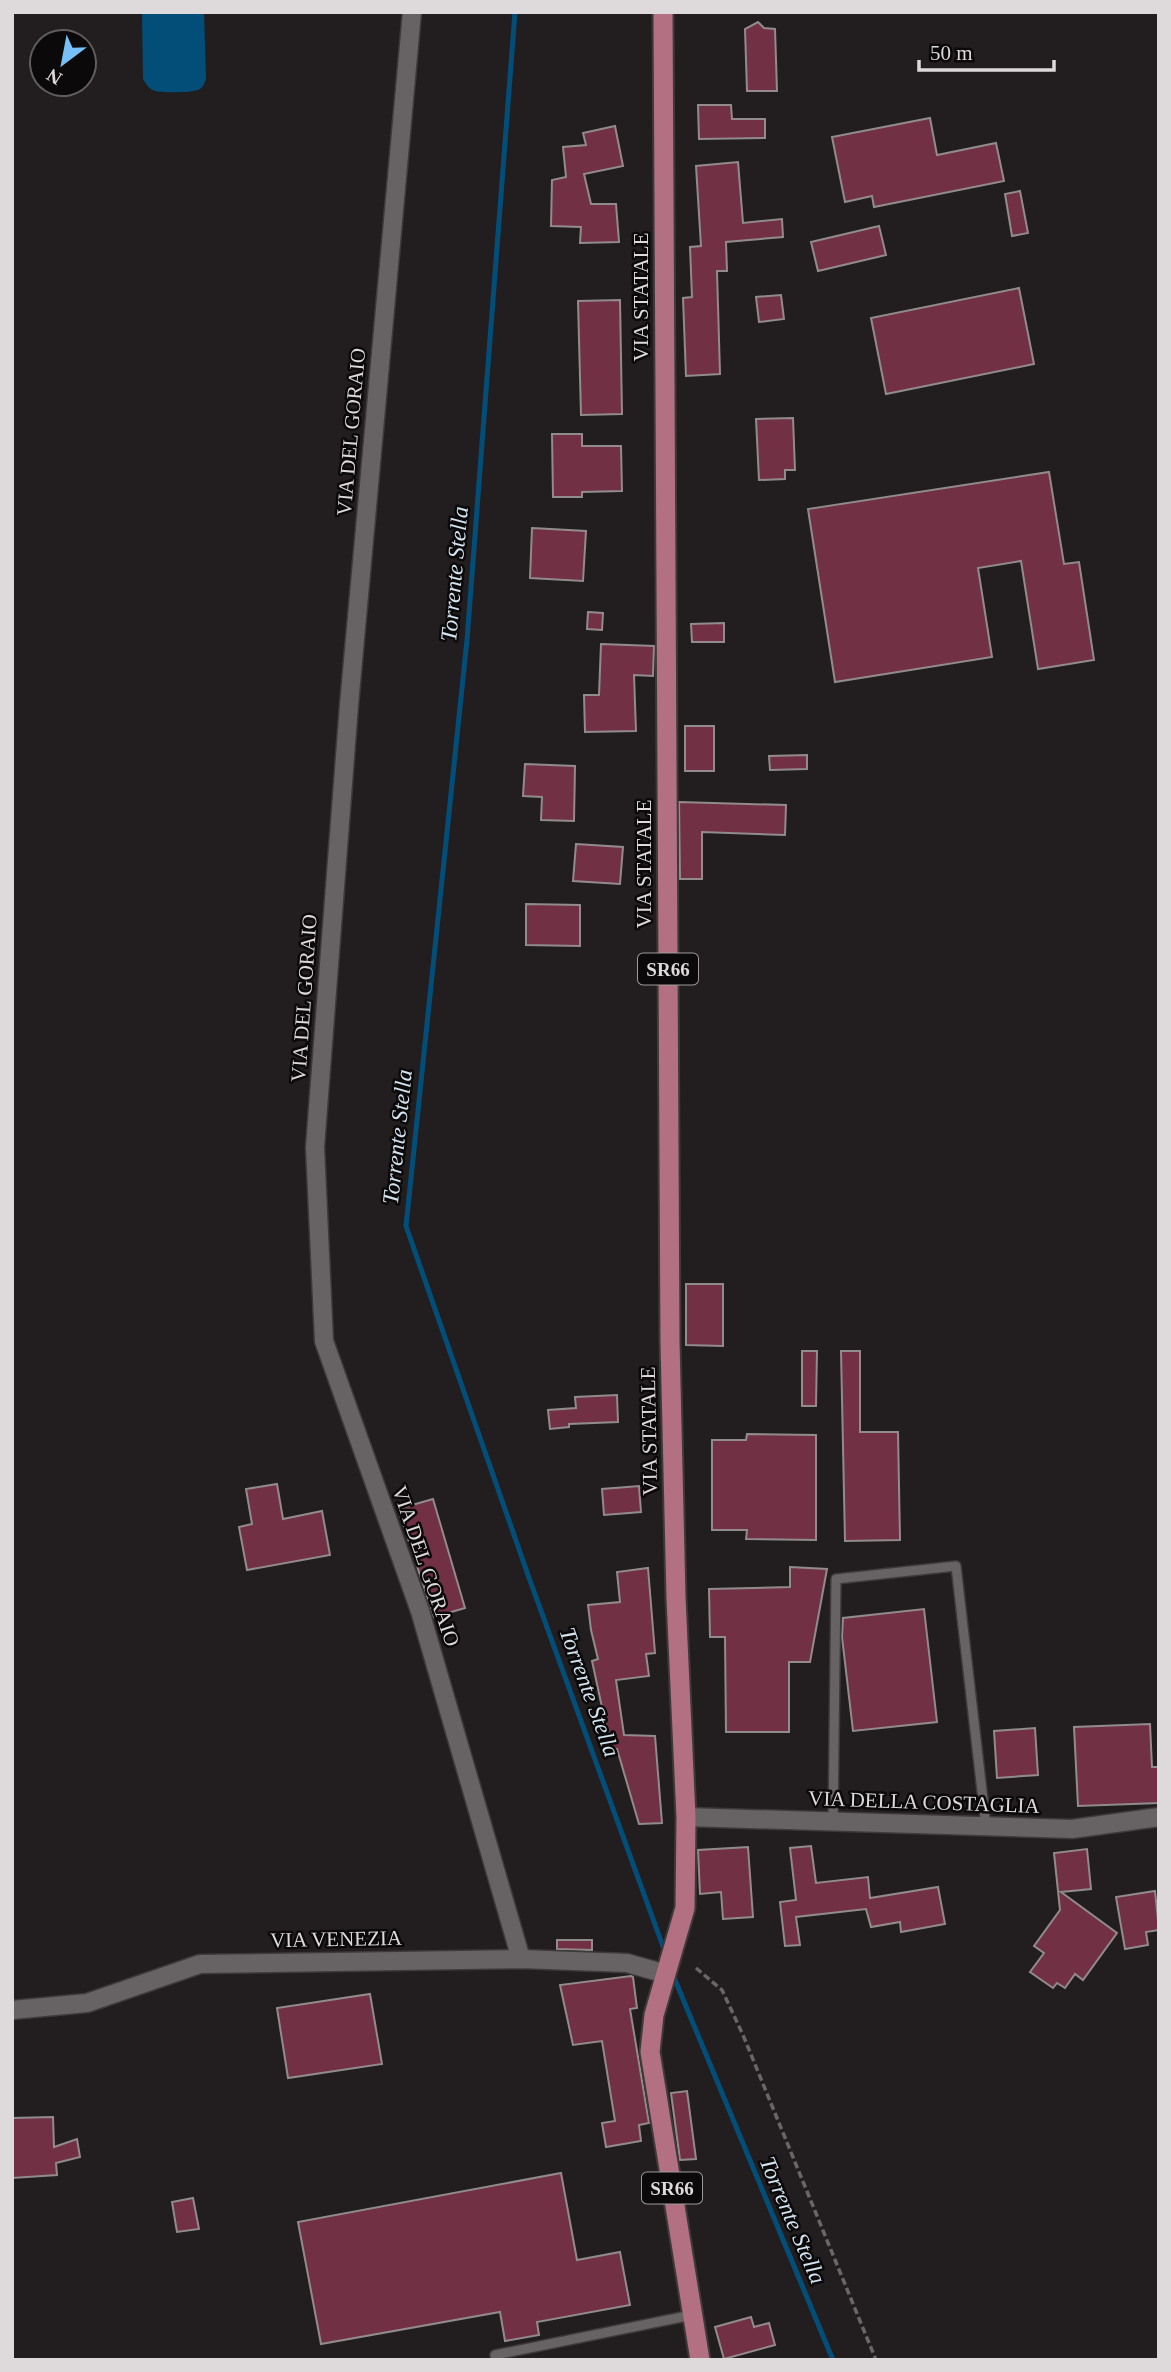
<svg xmlns="http://www.w3.org/2000/svg" width="1171" height="2372" font-family="'Times New Roman',serif">
  <style>
    .water { fill: #034e79 }
    .lines { fill: none; stroke-linecap: round; stroke-linejoin: round }
    .stream { stroke: #034e79; stroke-width: 5 }
    .building { fill: #723044; stroke: #918b8c; stroke-width: 2 }
    .service-casing { stroke: #3e3a3b; stroke-width: 12 }
    .minor-casing { stroke: #3e3a3b; stroke-width: 21 }
    .primary-casing { stroke: #3e3a3b; stroke-width: 23 }
    .path { stroke: #6a6667; stroke-width: 3.5; stroke-dasharray: 7 3.5; stroke-linecap: butt }
    .service { stroke: #676263; stroke-width: 9 }
    .minor { stroke: #676263; stroke-width: 18 }
    .primary { stroke: #b47083; stroke-width: 19 }
    .labels { text-anchor: middle; stroke-width: 5; stroke-linejoin: round; paint-order: stroke }
    .shield { fill: #0b0909; stroke: #9f9b9c; stroke-width: 2 }
    .shield-label { font-size: 19px; font-weight: bold; fill: #dedadb }
    .street-label { font-size: 21px; fill: #dedadb; stroke: #0b0909 }
    .water-label { font-size: 23px; font-style: italic; fill: #d4e4f1; stroke: #0b0909 }
  </style>
  <rect width="100%" height="100%" fill="#221e1f"/>
  <path class="water" d="M142,12H204L206,79C204,83 204,86 200,89C195,93 162,93 155,91C149,89 146,84 143,79Z"/>
  <g class="lines">
    <g class="stream">
      <path d="M515,12L467,640L406,1226L528,1575L665,1952"/>
      <path d="M673,1975L833,2360"/>
    </g>
  </g>
  <g class="building">
    <path d="M758,22L764,28L775,29L777,91H747L745,29Z"/>
    <path d="M698,105H731L732,119H765V138L699,139Z"/>
    <path d="M930,118L937,155L996,143L1004,181L874,207L872,196L845,202L832,137Z"/>
    <path d="M615,126L623,166L584,174L591,204H616L619,242L580,243L581,227L551,226L552,180L566,177L563,147L586,145L583,133Z"/>
    <path d="M738,162L743,223L782,219L783,237L726,242L727,271H717L720,374L686,376L683,298L692,297L690,247L701,246L696,166Z"/>
    <path d="M1020,191L1028,233L1012,236L1005,194Z"/>
    <path d="M879,226L886,255L818,271L811,242Z"/>
    <path d="M1019,288L1034,364L886,394L871,318Z"/>
    <path d="M781,295L784,319L759,322L756,297Z"/>
    <path d="M620,300L622,414L581,415L578,301Z"/>
    <path d="M793,418L795,470H785V479L759,480L756,419Z"/>
    <path d="M552,434H582V446H621L622,491L582,492V497H553Z"/>
    <path d="M1049,472L1064,564L1079,562L1094,660L1038,669L1021,561L978,568L992,657L835,682L808,509Z"/>
    <path d="M532,528L586,531L583,581L530,578Z"/>
    <path d="M588,612L603,613L602,630L587,629Z"/>
    <path d="M724,623V642H692L691,624Z"/>
    <path d="M601,644L654,646L653,676L634,675L636,731L585,732L584,695H599Z"/>
    <rect x="685" y="726" width="29" height="45"/>
    <path d="M807,755V769L770,770L769,756Z"/>
    <path d="M525,764L575,766L574,821L541,820L542,797L523,796Z"/>
    <path d="M679,802L786,805L785,835L702,832V879H680Z"/>
    <path d="M576,844L623,847L620,884L573,881Z"/>
    <path d="M526,904L580,905V946L526,945Z"/>
    <path d="M686,1284H723V1346L686,1345Z"/>
    <path d="M802,1351H817L816,1406H802Z"/>
    <path d="M841,1351H860V1432H898L900,1540L845,1541Z"/>
    <path d="M617,1395L618,1422L569,1424V1427L550,1429L548,1410L576,1408L575,1397Z"/>
    <path d="M747,1434L816,1435V1540L746,1539L747,1530H712V1440H746Z"/>
    <path d="M277,1484L283,1519L322,1511L330,1555L247,1570L239,1527L252,1524L246,1489Z"/>
    <path d="M639,1486L641,1512L604,1515L602,1489Z"/>
    <path d="M433,1499L465,1608L434,1617L398,1509Z"/>
    <path d="M790,1567L827,1569L810,1662H789V1732H726L725,1637H710L709,1589L790,1587Z"/>
    <path d="M648,1568L655,1653L646,1654L649,1676L616,1680L624,1735L655,1736L662,1823L639,1824L617,1749H611L592,1661L598,1659L591,1630L588,1605L620,1602L617,1572Z"/>
    <path d="M924,1609L937,1722L853,1731L842,1637L843,1618Z"/>
    <path d="M1150,1724L1152,1767H1159V1803L1078,1806L1074,1727Z"/>
    <path d="M1035,1728L1038,1775L997,1778L994,1731Z"/>
    <path d="M811,1846L816,1883L868,1877L870,1898L938,1887L945,1924L901,1932L900,1922L871,1927L866,1909L796,1917L800,1945L785,1946L780,1902L796,1900L790,1848Z"/>
    <path d="M748,1847L753,1917L723,1919L721,1892L700,1894L698,1850Z"/>
    <path d="M1087,1849L1091,1889L1061,1892L1117,1933L1083,1980L1075,1974L1065,1988L1057,1983L1053,1988L1030,1972L1044,1953L1034,1946L1060,1910L1054,1853Z"/>
    <path d="M1155,1891L1159,1930L1146,1932L1148,1945L1125,1949L1116,1897Z"/>
    <path d="M557,1940H592V1950L557,1949Z"/>
    <path d="M631,1976L633,1977L637,2008L630,2009L649,2123L639,2125L641,2141L606,2147L602,2123L615,2121L602,2041L573,2045L560,1985Z"/>
    <path d="M370,1994L382,2064L288,2078L277,2008Z"/>
    <path d="M687,2091L696,2159L680,2160L671,2093Z"/>
    <path d="M53,2117L54,2147L77,2139L80,2157L56,2163L57,2175L12,2178V2118Z"/>
    <path d="M561,2173L577,2260L620,2252L630,2305L537,2322L539,2335L505,2341L500,2312L321,2344L298,2222Z"/>
    <path d="M193,2198L199,2229L177,2232L172,2202Z"/>
    <path d="M751,2317L754,2327L769,2323L775,2345L724,2359L715,2327Z"/>
  </g>
  <g class="lines">
    <g class="service-casing">
      <g id="service">
        <path d="M833,1823L836,1579L956,1566L986,1826"/>
        <path d="M496,2360L495,2355L692,2315"/>
      </g>
    </g>
    <g class="minor-casing">
      <g id="minor">
        <path d="M412,12L349,705L315,1147L324,1341L420,1611L521,1959"/>
        <path d="M686,1817L1072,1829L1159,1817"/>
        <path d="M12,2010L87,2003L200,1964L521,1959L627,1963L666,1974"/>
      </g>
    </g>
    <g class="primary-casing">
      <path id="primary" d="M663,12L670,1342L676,1598L686,1817L685,1908L654,2015L650,2052L700,2360"/>
    </g>
    <path class="path" d="M696,1968L722,1990L743,2035L876,2360"/>
    <use href="#service" class="service"/>
    <use href="#minor" class="minor"/>
    <use href="#primary" class="primary"/>
  </g>
  <g class="labels">
    <g class="shield">
      <rect x="638" y="953.5" width="60" height="31" rx="5"/>
      <rect x="642" y="2172.5" width="60" height="31" rx="5"/>
    </g>
    <g class="shield-label">
      <text x="668" y="976">SR66</text>
      <text x="672" y="2195">SR66</text>
    </g>
    <g class="street-label">
      <text transform="translate(641 297) rotate(-90)" y="7">VIA STATALE</text>
      <text transform="translate(351 432) rotate(-85)" y="7">VIA DEL GORAIO</text>
      <text transform="translate(644 864) rotate(-90)" y="7">VIA STATALE</text>
      <text transform="translate(304 998) rotate(-86)" y="7">VIA DEL GORAIO</text>
      <text transform="translate(649 1431) rotate(-91)" y="7">VIA STATALE</text>
      <text transform="translate(426 1566) rotate(71)" y="7">VIA DEL GORAIO</text>
      <text transform="translate(924 1802) rotate(2)" y="7">VIA DELLA COSTAGLIA</text>
      <text transform="translate(336 1939) rotate(-1)" y="7">VIA VENEZIA</text>
    </g>
    <g class="water-label">
      <text transform="translate(454 574) rotate(-85)" y="8">Torrente Stella</text>
      <text transform="translate(397 1137) rotate(-84)" y="8">Torrente Stella</text>
      <text transform="translate(590 1692) rotate(70)" y="8">Torrente Stella</text>
      <text transform="translate(793 2220) rotate(67)" y="8">Torrente Stella</text>
    </g>
  </g>
  <rect width="1171" height="2372" fill="none" stroke="#dedadb" stroke-width="28"/>
  <g transform="translate(63 63) rotate(212)"><circle r="33" fill="#0b0909" stroke="#5f5d5d" stroke-width="2"/>
  <path d="M0-5L12 26L0 18L-12 26Z" fill="#76c0f7"/>
  <text y="-10" font-size="19" font-weight="bold" text-anchor="middle" fill="#dedadb">N</text>
  </g>
  <path d="M919 60v10h135v-10" fill="none" stroke="#dedadb" stroke-width="3.5"/>
  <text x="930" y="60" font-size="21" fill="#dedadb" stroke="#0b0909" stroke-width="5" paint-order="stroke">50 m</text>
</svg>
